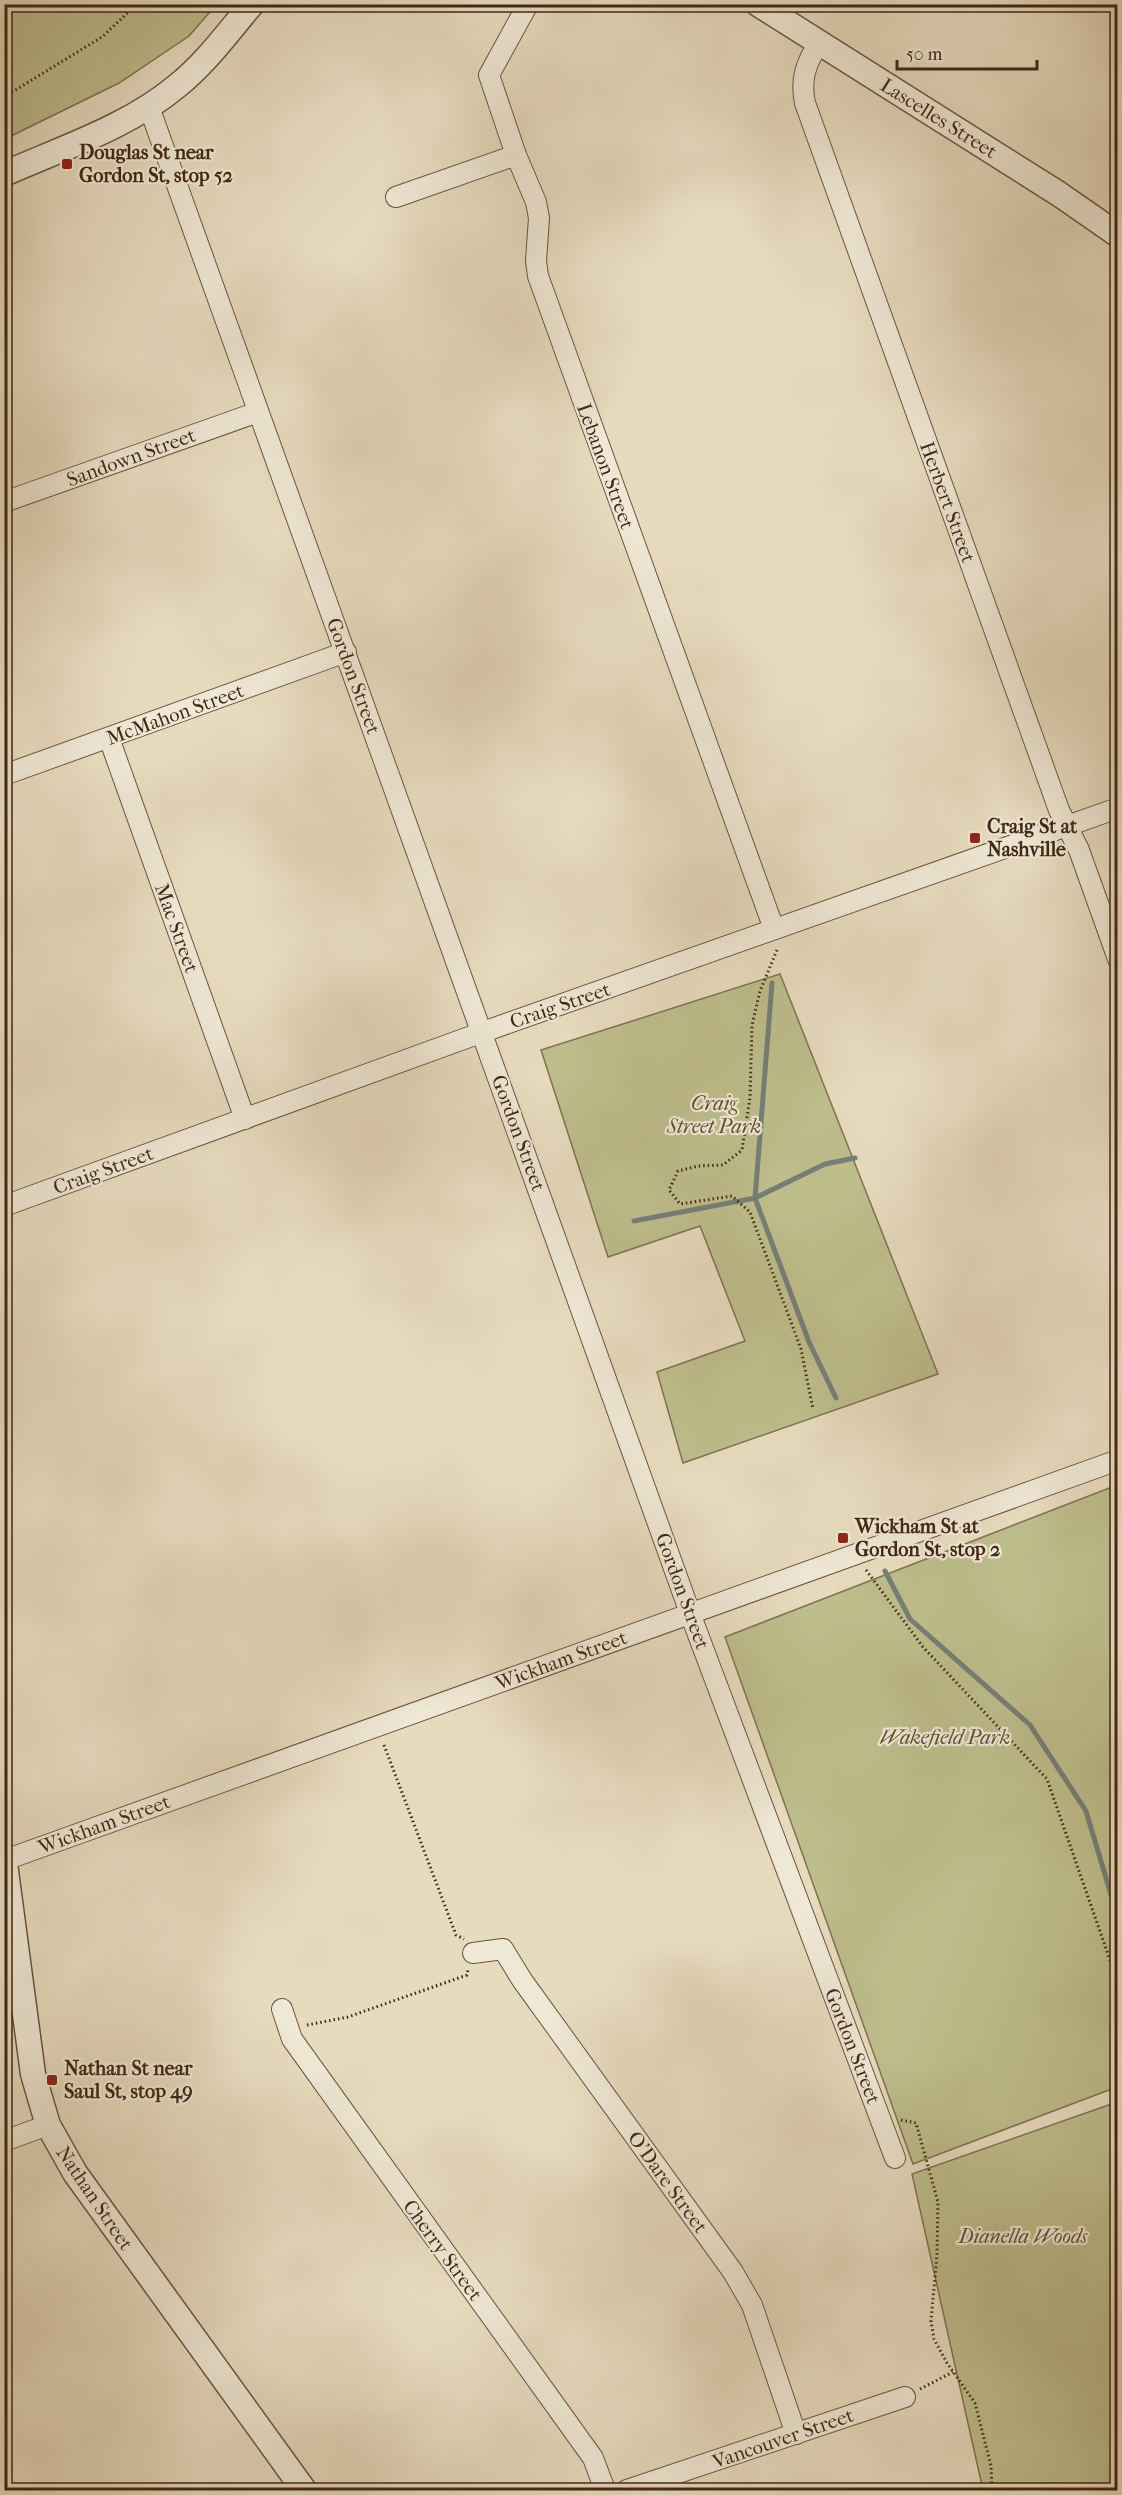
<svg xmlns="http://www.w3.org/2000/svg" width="1122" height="2495" font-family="'IM FELL French Canon',serif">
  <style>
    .green { fill: #bebd8c; stroke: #807250; stroke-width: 1.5 }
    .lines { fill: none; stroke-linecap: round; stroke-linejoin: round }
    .stream { stroke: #767f77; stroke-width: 5 }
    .minor-casing { stroke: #6b5440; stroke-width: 22 }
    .tertiary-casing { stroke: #6b5440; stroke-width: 27 }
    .path { stroke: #422715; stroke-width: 3; stroke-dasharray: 1.5 3; stroke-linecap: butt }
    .minor { stroke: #efe8d5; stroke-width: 20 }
    .tertiary { stroke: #efe8d5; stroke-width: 24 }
    .poi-dot { fill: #8f2418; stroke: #efe8d5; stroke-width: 2 }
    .labels { text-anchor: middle; stroke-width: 4.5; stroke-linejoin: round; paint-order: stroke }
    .street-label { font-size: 20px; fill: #422715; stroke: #efe8d5 }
    .poi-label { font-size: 20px; font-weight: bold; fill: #422715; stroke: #efe8d5; text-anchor: start }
    .park-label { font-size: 20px; font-style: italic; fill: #614c33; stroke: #efe8d5 }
  </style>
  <rect width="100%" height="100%" fill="#e7dbbf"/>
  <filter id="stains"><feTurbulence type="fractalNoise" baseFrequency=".00333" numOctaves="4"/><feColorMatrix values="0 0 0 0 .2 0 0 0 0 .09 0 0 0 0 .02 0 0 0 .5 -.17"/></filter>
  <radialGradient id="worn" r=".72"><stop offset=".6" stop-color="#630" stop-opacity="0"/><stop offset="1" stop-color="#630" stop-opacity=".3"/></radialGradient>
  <g class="green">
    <path d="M5,4H216V5L189,36L119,83L5,139Z"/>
    <path d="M780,974L938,1374L683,1463L657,1372L745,1341L700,1226L608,1257L541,1050Z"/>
    <path d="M1117,1485V2087L913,2164L725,1637Z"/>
    <path d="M1117,2102V2490H983L912,2174Z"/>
  </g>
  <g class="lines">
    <g class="stream">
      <path d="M772,983L755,1198L809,1342L836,1398"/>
      <path d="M634,1221L755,1198L825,1164L855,1158"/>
      <path d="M885,1571L910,1619L1030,1725L1086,1811L1118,1918"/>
    </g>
    <g class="minor-casing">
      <g id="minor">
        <path d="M528,4L489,75L516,155L536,202L539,218L536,261L538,276L774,929"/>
        <path d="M819,43C806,63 800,79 805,103L1059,810L1079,850L1118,959"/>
        <path d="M149,107L694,1624L895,2158"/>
        <path d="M396,197L516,155"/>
        <path d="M4,502L258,412"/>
        <path d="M109,738L245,1119"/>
        <path d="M4,775L346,652"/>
        <path d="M4,1206L483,1032L1118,808"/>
        <path d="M5,1860L1118,1460"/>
        <path d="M473,1953L503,1949L522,1980L733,2272L752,2305L796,2434"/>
        <path d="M282,2009L292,2039L593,2458L605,2490"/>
        <path d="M4,2141L48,2125"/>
        <path d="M627,2490L905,2397"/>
      </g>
    </g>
    <g class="tertiary-casing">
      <g id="tertiary">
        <path d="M758,4L1059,194L1118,235"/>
        <path d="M4,174C62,148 128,127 177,86C206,63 228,32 252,4"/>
        <path d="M4,1856L33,2074L48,2125L75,2173L304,2490"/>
      </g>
    </g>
    <g class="path">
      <path d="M4,97L102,37L137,4"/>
      <path d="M777,950L760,991L752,1025L750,1098L742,1150L723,1165L698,1166L678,1171L669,1190L680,1204L732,1196L750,1212L801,1349L813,1409"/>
      <path d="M866,1570L923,1647L1047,1779L1118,1983"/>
      <path d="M384,1745L456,1935L464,1939"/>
      <path d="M307,2025L348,2017L467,1975L468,1970"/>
      <path d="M901,2120L916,2123L938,2202L937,2255L931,2321L934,2339L947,2363L975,2403L991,2466L992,2490"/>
      <path d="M920,2389L953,2372"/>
    </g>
    <use href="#minor" class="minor"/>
    <use href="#tertiary" class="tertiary"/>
  </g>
  <g class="poi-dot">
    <rect x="61" y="158" width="12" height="12" rx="3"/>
    <rect x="969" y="832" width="12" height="12" rx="3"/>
    <rect x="837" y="1532" width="12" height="12" rx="3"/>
    <rect x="46" y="2074" width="12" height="12" rx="3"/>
  </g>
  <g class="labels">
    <g class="street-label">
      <text transform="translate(939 118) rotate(32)" y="7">Lascelles Street</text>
      <text transform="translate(131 457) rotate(-20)" y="7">Sandown Street</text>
      <text transform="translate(606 466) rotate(70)" y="7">Lebanon Street</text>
      <text transform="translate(948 502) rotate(70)" y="7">Herbert Street</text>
      <text transform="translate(354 676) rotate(70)" y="7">Gordon Street</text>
      <text transform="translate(175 714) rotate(-20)" y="7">McMahon Street</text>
      <text transform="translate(177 928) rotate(70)" y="7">Mac Street</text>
      <text transform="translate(560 1005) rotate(-19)" y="7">Craig Street</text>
      <text transform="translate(519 1133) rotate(70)" y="7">Gordon Street</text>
      <text transform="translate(103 1170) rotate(-20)" y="7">Craig Street</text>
      <text transform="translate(683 1591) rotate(70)" y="7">Gordon Street</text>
      <text transform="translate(561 1660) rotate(-20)" y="7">Wickham Street</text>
      <text transform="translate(104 1824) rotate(-20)" y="7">Wickham Street</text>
      <text transform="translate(853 2046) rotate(69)" y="7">Gordon Street</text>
      <text transform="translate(668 2182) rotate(54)" y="7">O'Dare Street</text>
      <text transform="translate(95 2198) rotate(56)" y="7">Nathan Street</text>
      <text transform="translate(443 2250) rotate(54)" y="7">Cherry Street</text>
      <text transform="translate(783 2438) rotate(-19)" y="7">Vancouver Street</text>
    </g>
    <g class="poi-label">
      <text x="79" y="159">Douglas St near<tspan x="79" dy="23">Gordon St, stop 52</tspan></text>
      <text x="987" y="833">Craig St at<tspan x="987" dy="23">Nashville</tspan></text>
      <text x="855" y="1533">Wickham St at<tspan x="855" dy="23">Gordon St, stop 2</tspan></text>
      <text x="64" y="2075">Nathan St near<tspan x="64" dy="23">Saul St, stop 49</tspan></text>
    </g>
    <g class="park-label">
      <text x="714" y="1110">Craig<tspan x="714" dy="23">Street Park</tspan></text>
      <text x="945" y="1744">Wakefield Park</text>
      <text x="1023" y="2243">Dianella Woods</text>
    </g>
  </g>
  <rect width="1122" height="2495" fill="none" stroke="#e7dbbf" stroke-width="24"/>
  <rect x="6" y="6" width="1110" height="2483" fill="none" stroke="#422715" stroke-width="3"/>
  <rect x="12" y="12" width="1098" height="2471" fill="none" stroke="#422715" stroke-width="1.5"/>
  <path d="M897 60v9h140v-9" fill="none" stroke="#422715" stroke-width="3"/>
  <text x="906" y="60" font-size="18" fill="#422715" stroke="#efe8d5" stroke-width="4.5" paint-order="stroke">50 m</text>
  <rect width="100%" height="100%" filter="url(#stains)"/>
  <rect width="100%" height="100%" fill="url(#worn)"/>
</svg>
